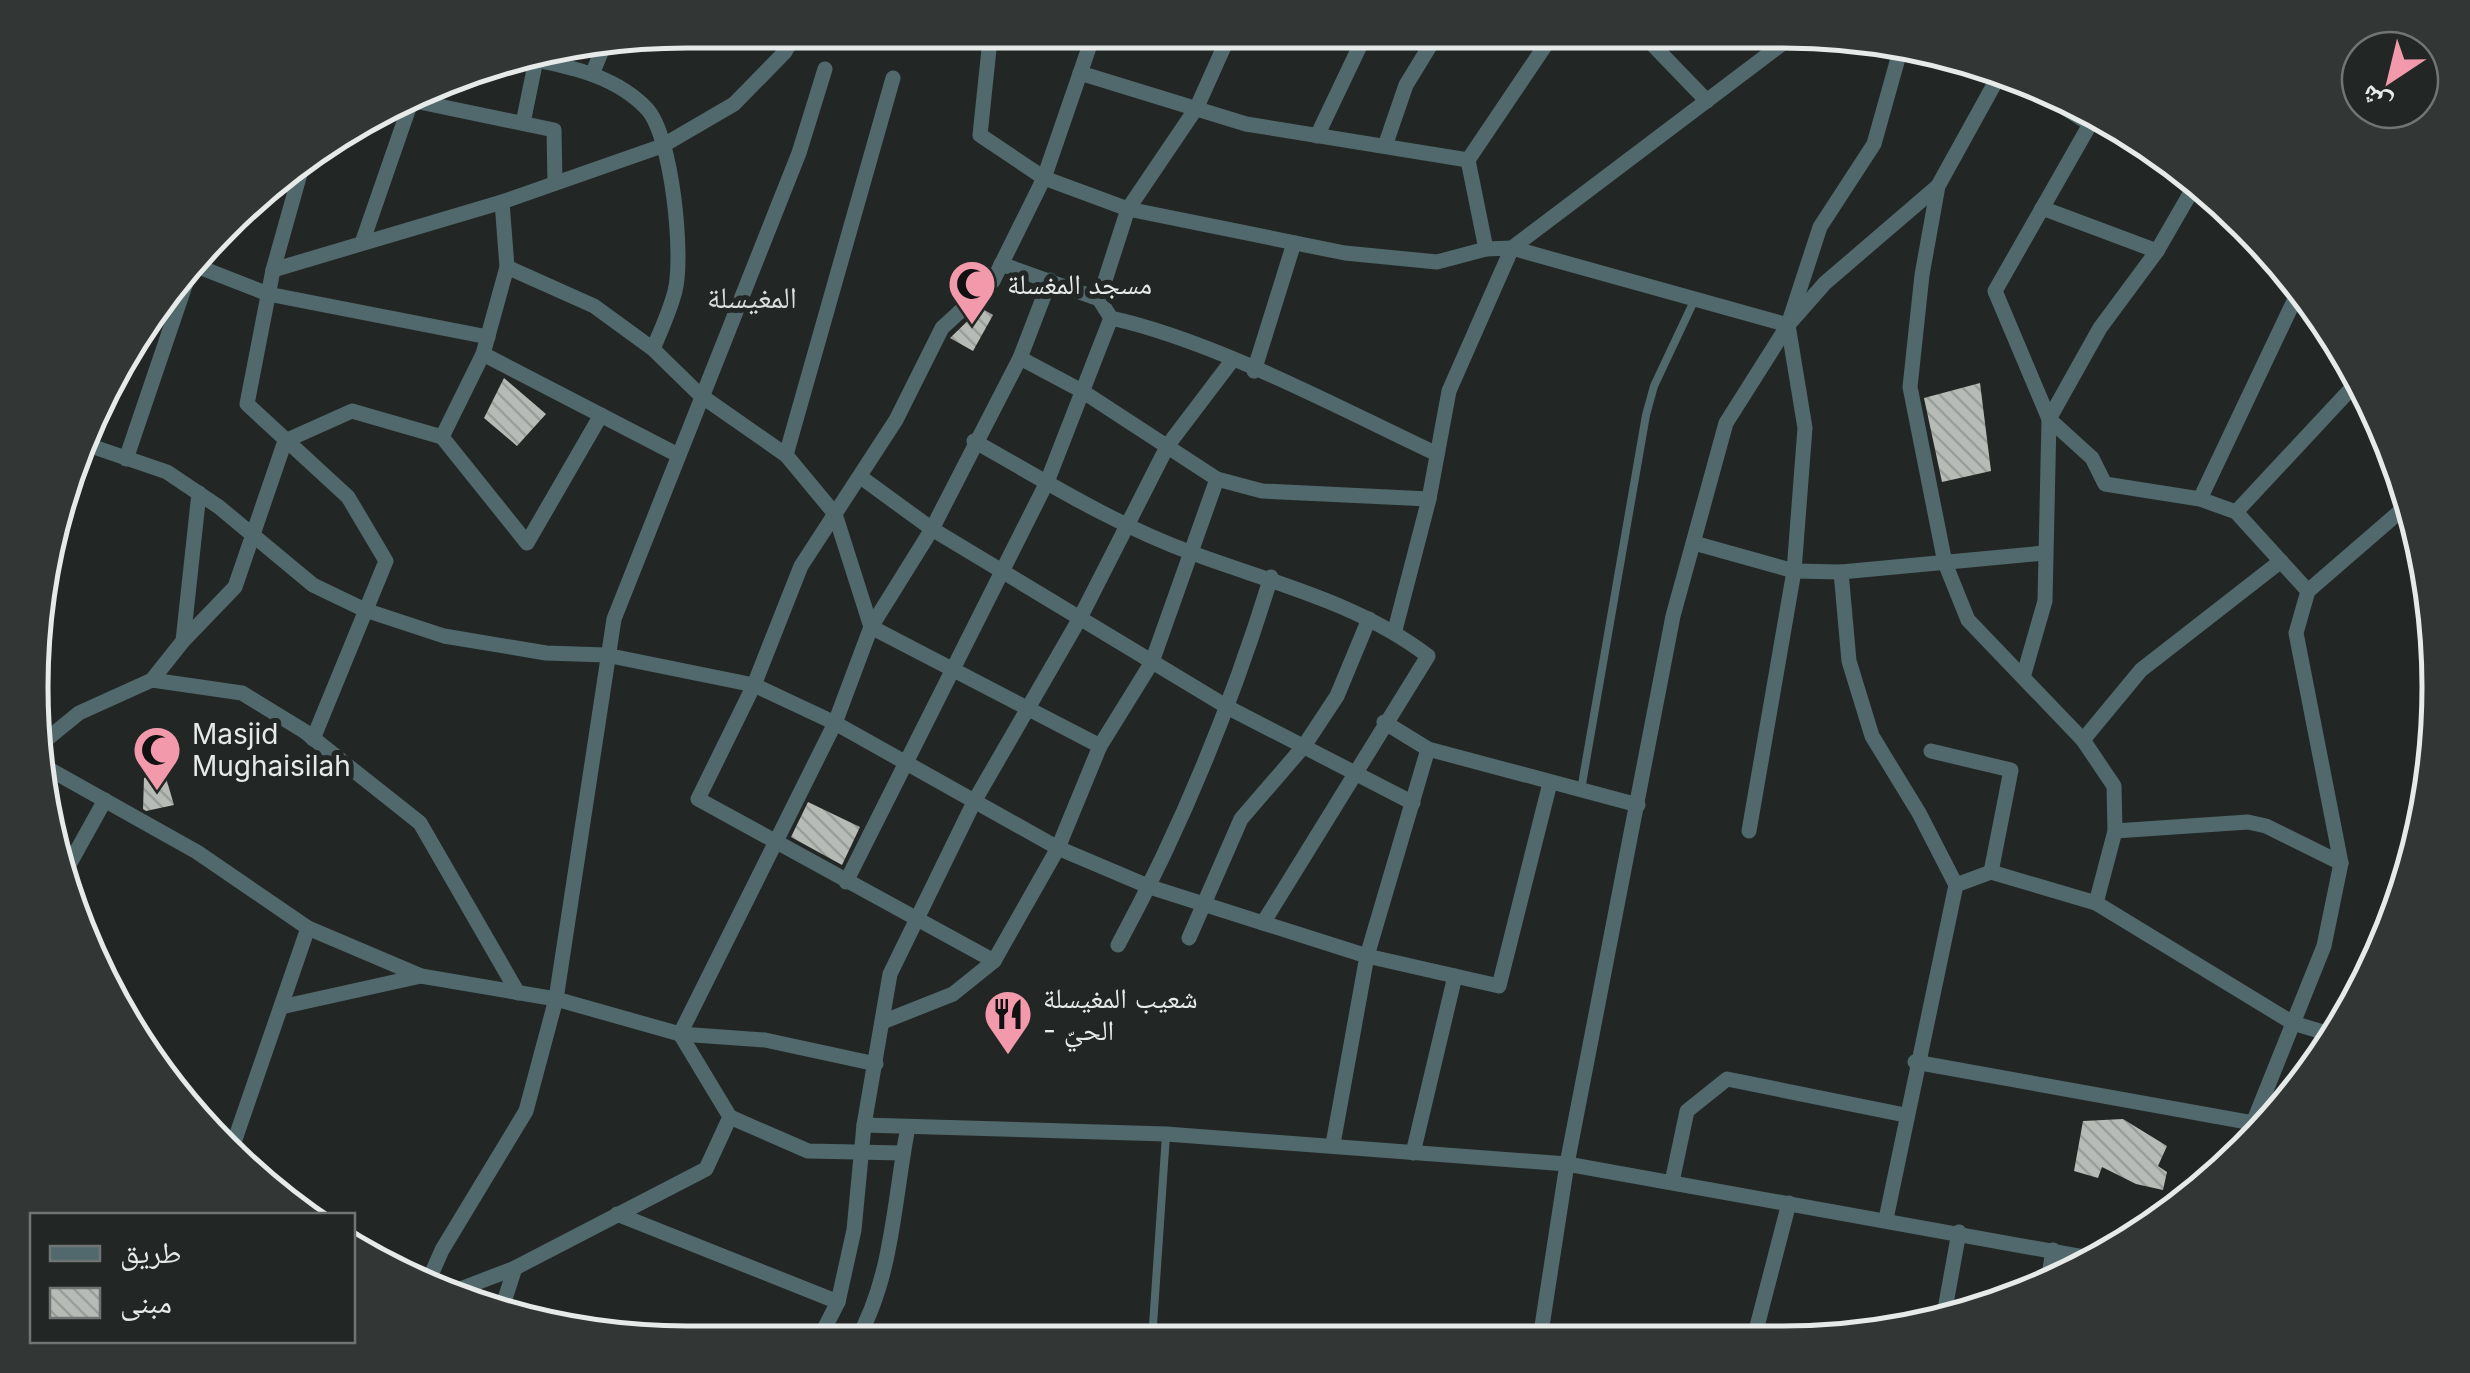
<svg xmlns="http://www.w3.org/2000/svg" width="2470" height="1373" font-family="Inter,'Noto Naskh Arabic',sans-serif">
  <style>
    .building { fill: url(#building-back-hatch) }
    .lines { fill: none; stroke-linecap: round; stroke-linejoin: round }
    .lane { stroke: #51696c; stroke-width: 8 }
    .street { stroke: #51696c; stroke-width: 15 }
    .labels { text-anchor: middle; stroke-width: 10; stroke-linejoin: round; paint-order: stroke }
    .poi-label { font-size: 28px; fill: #e6eae9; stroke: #222725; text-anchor: start }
    .neighbourhood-label { font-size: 30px; fill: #d8dfdc; stroke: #222725 }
    .rim { fill: none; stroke: #e6eae9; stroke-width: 5 }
  </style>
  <defs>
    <pattern id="building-back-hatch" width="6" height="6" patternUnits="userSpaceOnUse" patternTransform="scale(2.5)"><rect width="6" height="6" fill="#b7bbb6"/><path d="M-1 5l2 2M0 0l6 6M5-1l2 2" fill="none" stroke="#9a9e9a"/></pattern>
  </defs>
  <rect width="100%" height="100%" fill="#222725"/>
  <g class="building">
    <path d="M981,308L993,315L973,351L950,338Z"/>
    <path d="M504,378L546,414L517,446L484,418Z"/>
    <path d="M1980,383L1991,471L1942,482L1924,398Z"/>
    <path d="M164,771L174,805L146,811L143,809L144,778Z"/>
    <path d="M808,802L860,827L842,865L791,837Z"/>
    <path d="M2123,1119L2167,1146L2158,1166L2167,1172L2163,1190L2136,1184L2102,1167L2098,1178L2074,1171L2083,1121Z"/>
  </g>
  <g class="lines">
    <g class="lane">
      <path d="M1581,790L1646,415L1654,386L1694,301"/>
      <path d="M1152,1340L1166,1135"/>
    </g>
    <g class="street">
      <path d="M991,30L980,135L1044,178L1128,209L1345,253L1437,262L1486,249L1512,248L1788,325"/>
      <path d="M1632,31L1652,44L1707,101"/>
      <path d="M536,60C576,68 618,78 647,109C672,136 684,256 675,291C670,311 661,330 653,349"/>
      <path d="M593,72L605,43"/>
      <path d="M2001,72L1938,186L1922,275L1910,387L1945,563L1968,620L2083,740L2114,786L2115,831L2096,903"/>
      <path d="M1080,73L1246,124L1468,160"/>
      <path d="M2022,81L2090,124"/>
      <path d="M410,100L554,130L555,183"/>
      <path d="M2097,112L1995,291L2049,419L2092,458L2105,484L2200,499L2236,512L2308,591"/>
      <path d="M523,123L537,55"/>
      <path d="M1317,136L1367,31"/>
      <path d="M1385,146L1406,85L1439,31"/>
      <path d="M305,156L273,270L247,404L348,497L386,561L313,739"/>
      <path d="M502,202L507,267L483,354L442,437L527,543L601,415"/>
      <path d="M2042,208L2157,251"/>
      <path d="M362,243L412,99"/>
      <path d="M1486,249L1468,160L1555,31"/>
      <path d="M1001,264L1099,299L1111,318C1215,341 1339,408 1437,454"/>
      <path d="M194,265L268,294L488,337"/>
      <path d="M507,267L594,306L653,349L700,395L786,455L835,514L871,627L1100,746"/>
      <path d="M273,270L502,202L662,146L734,104L785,52L797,30"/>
      <path d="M1099,299L1128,209L1197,107L1231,31"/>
      <path d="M483,354L676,454"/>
      <path d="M1020,358L1082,391L1217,479L1262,491L1429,499"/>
      <path d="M1254,371L1294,243"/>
      <path d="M974,441C1045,481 1115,525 1192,553C1273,583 1359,603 1428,656L1263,923"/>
      <path d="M85,444L167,472L219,507L313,585L365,610L444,636L546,653L606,655L754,685L835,723L1058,848L1150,887L1367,956L1499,986L1550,783"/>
      <path d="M786,455L893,78"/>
      <path d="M126,459L191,268"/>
      <path d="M862,478L932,529L1229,708L1413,803"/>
      <path d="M2200,499L2302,284"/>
      <path d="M2236,512L2361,378"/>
      <path d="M1694,543L1794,571L1841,572L2044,553"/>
      <path d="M1841,572L1849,661L1872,736L1919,813L1956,885"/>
      <path d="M1395,630L1429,499L1449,391L1512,248L1799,31"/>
      <path d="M183,641L235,587L285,441L352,411L442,437"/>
      <path d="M2024,674L2045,601L2049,419L2100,328L2157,251L2198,180"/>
      <path d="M152,680L242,693L304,731L420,823L518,993"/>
      <path d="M1384,722L1428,749L1638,805"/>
      <path d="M2083,740L2141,670L2281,561"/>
      <path d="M36,748L79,713L152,680L183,641L199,493"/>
      <path d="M1931,751L2011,770L1991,872"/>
      <path d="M40,764L197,852L308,928L421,976"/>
      <path d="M1749,831L1794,571L1805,428L1788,325L1820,227L1874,144L1902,44"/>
      <path d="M2115,831L2248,822L2266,826L2341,863"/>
      <path d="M65,872L105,800"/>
      <path d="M846,882L1047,482L1111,318"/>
      <path d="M1189,938L1241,819L1304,746L1337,696L1369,619"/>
      <path d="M1118,945C1183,825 1231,707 1271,577"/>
      <path d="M994,961L698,799L754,685L801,566L896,420L942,328L993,281L1044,178L1095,30"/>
      <path d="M281,1007L421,976L556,999L680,1034L765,1040L876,1064"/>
      <path d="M885,1021L953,994L994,961L1058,848L1100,746L1152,662L1217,479"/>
      <path d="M1915,1062L2253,1123"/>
      <path d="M730,1117L808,1151L903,1153"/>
      <path d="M864,1125L1166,1134L1567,1164L2095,1259"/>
      <path d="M1333,1144L1367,956L1428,749"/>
      <path d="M2249,1149L2253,1123L2324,946L2341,863L2296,633L2308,591L2412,501"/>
      <path d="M231,1151L308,928"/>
      <path d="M1413,1153L1455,976"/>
      <path d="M1672,1182L1687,1111L1727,1079L1905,1115"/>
      <path d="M617,1214L838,1302"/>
      <path d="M1886,1219L1956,885L1991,872L2096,903L2293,1023L2336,1036"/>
      <path d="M2048,1282L2053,1250"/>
      <path d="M427,1284L442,1250L526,1111L556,999L614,619L799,153L825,69"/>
      <path d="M450,1293L515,1268L706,1169L730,1117L680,1034L835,723L871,627L932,529L1020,358L1050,280"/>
      <path d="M500,1314L515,1268"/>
      <path d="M1943,1320L1959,1232"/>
      <path d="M1754,1338L1789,1203"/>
      <path d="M1540,1339L1567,1164L1673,616L1726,423L1788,325L1825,283L1938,186"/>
      <path d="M818,1341L838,1302L854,1230L864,1125L890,974L975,800L1080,618L1168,445L1231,362"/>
      <path d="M856,1341C893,1278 894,1198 908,1127"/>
    </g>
  </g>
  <defs>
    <g id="mosque-pin" transform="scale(2.5)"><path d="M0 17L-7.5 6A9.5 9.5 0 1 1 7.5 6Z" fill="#f29aac" stroke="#222725"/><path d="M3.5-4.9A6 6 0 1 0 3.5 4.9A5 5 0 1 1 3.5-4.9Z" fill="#111"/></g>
    <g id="restaurant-pin" transform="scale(2.5)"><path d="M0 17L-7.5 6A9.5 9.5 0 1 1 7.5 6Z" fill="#f29aac" stroke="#222725"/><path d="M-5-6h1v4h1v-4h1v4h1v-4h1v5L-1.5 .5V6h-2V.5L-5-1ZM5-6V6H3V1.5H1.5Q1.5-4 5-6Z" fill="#111"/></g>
  </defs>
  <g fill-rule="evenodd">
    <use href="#mosque-pin" x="972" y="284"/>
    <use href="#mosque-pin" x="157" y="750"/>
    <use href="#restaurant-pin" x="1008" y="1014"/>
  </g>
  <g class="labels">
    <g class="poi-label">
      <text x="1007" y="294">مسجد المغسلة</text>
      <text x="192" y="744">Masjid<tspan x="192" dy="32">Mughaisilah</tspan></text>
      <text x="1043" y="1008">شعيب المغيسلة<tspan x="1043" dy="32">- الحيّ</tspan></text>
    </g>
    <g class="neighbourhood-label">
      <text x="752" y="308">المغيسلة</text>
    </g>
  </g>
  <path d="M0 0H2470V1373H0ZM687 48H1783A639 639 0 0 1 2422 687V687A639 639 0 0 1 1783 1326H687A639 639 0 0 1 48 687V687A639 639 0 0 1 687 48Z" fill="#323735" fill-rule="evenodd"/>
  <path class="rim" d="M687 48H1783A639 639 0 0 1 2422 687V687A639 639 0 0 1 1783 1326H687A639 639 0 0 1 48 687V687A639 639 0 0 1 687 48Z"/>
  <rect x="30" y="1213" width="325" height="130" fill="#222725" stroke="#707573" stroke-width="2.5"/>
  <rect x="50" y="1246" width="50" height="15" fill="#51696c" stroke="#707573" stroke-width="2.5"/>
  <text x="120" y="1263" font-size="30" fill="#e6eae9">طريق</text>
  <rect x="50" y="1288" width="50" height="30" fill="url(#building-back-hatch)" stroke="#707573" stroke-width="2.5"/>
  <text x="120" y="1313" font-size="30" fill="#e6eae9">مبنى</text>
  <g transform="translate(2390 80) rotate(215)"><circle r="48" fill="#222725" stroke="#707573" stroke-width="2.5"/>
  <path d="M0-8L18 38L0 25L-18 38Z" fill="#f29aac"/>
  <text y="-15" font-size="28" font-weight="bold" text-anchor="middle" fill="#e6eae9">ش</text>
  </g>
</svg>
